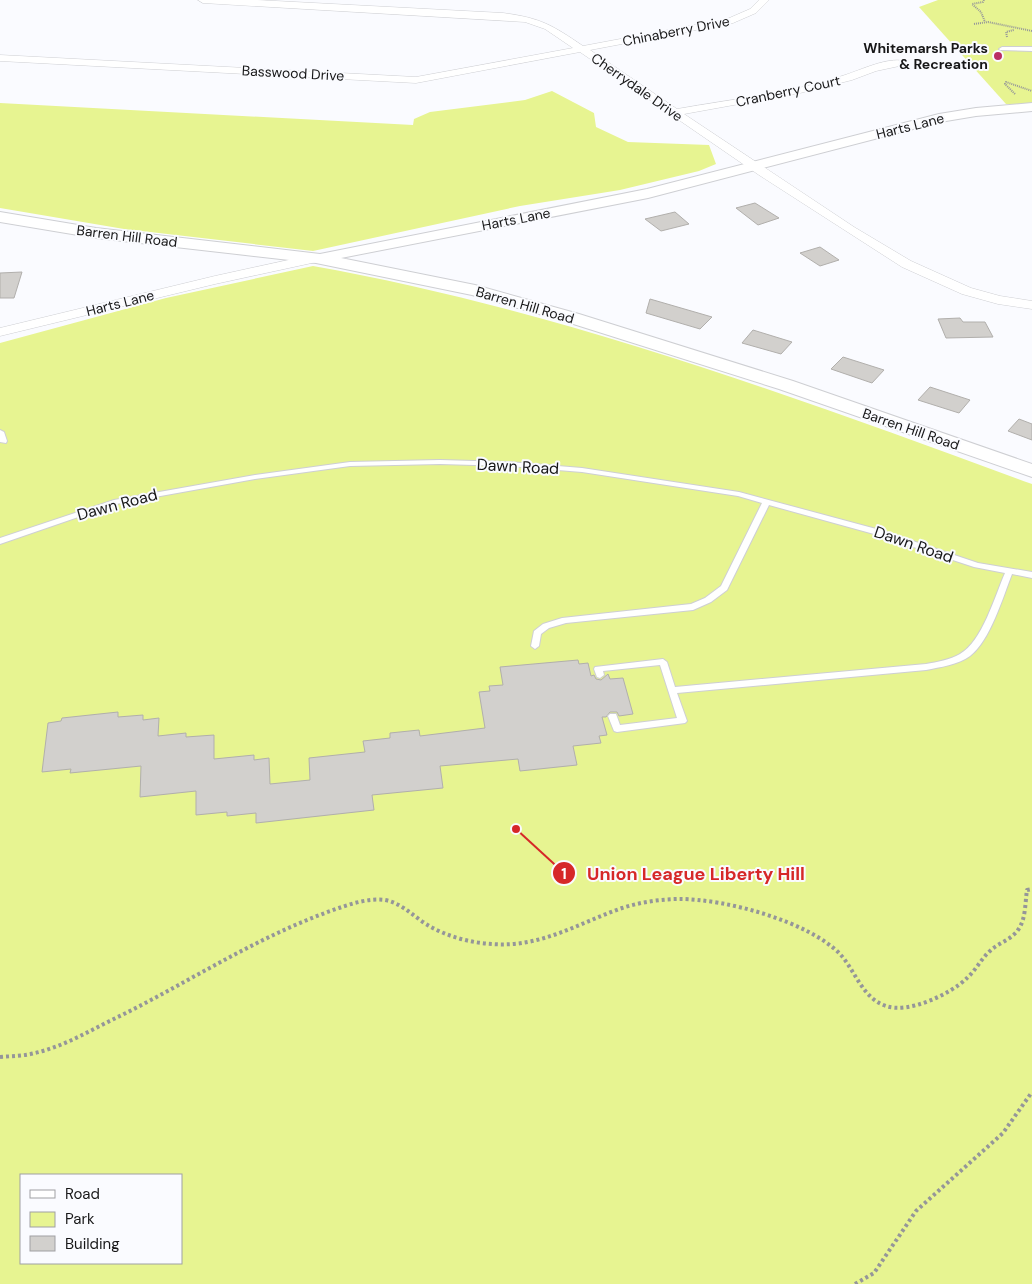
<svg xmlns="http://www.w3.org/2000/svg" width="1032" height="1284" font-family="'DM Sans',sans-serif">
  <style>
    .green { fill: #e7f491; fill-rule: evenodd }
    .building { fill: #d2d0cd; stroke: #b1afac }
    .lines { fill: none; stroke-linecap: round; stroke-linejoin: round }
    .service-casing { stroke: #cecfd3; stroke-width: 2 }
    .minor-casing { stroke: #cecfd3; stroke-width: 1 }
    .tertiary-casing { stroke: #cecfd3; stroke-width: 2 }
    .path-far1 { stroke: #959699; stroke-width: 2; stroke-dasharray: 1 1; stroke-linecap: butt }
    .path { stroke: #959699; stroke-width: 4; stroke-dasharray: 3 3; stroke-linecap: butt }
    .service { fill: #fff; fill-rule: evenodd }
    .minor { fill: #fff; fill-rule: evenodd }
    .tertiary { fill: #fff; fill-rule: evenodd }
    .poi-dot { fill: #ba2e64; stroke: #fafbff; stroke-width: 2 }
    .labels { text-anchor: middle; stroke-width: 4; stroke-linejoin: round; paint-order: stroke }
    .far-street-label { font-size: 14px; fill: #171718; stroke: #fafbff }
    .far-poi-label { font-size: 14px; font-weight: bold; fill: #171718; stroke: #fafbff; text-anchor: end }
    .street-label { font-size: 16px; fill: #171718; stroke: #fafbff }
    .leader { fill: none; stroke: #d62828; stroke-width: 2 }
    .callout-dot { fill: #d62828; stroke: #fafbff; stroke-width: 2 }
    .mark-label { font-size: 15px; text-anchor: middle; font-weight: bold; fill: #fff }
    .callout-label { font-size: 18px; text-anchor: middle; font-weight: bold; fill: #d62828; stroke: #fafbff; stroke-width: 4; stroke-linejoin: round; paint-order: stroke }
  </style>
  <rect width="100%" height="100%" fill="#fafbff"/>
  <g class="green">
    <path d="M938,0H1032V105L1006,104L919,7Z"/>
    <path d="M552,91L594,113L596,127L628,142L709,145L716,164L699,171L620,190L520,206L313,251L124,229L0,208V103L413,125L414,119L430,112L525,100Z"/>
    <path d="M313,266C560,310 797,398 1032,484V1284H0V343L166,298ZM21,1175H181V1263H21Z"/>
  </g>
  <g class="building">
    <path d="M755,203L779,218L758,225L736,208Z"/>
    <path d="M675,212L689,224L661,231L645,219Z"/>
    <path d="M820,247L839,260L820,266L800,253Z"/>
    <path d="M22,272L14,298H0V273Z"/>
    <path d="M650,299L712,317L700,329L646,313Z"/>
    <path d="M960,318L963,322H985L993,337L946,338L938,319Z"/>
    <path d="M753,330L792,342L781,354L742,343Z"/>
    <path d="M843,357L884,370L872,383L831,369Z"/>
    <path d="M930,387L970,400L959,413L918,400Z"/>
    <path d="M1019,419L1032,424V440L1008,431Z"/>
    <path d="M578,660L579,664L588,663L591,676L594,675L596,679L601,680L608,674L610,679L623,678L633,714L619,716L617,712H610L606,717H602L607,735L599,736L601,743L573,746L577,765L520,771L518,759L440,766L443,788L372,795L374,810L256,823V813L227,816V812L196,815V791L140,797L141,766L70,773L71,769L42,772L48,723L61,721L62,718L118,712V717L143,715V720L159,718L158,736L186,733V737L214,735V759L254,755V760L269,758L270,784L310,780L309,758L365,752L363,741L390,738V733L419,730L420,736L485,728L479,692L490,691L489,686L503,685L500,667Z"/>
  </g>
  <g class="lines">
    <g class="service-casing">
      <g id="service">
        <path d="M1002,47H1032V51L1000,50L999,49Z"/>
        <path d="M0,430L4,432L7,441L6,443L0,442Z"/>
        <path d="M440,460L509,462L582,468L739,492L880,530L978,563L1032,572V578L1012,574C1003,597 990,641 970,656C958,665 940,667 926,670L677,693L687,721L685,723L617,732L614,731L608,716L610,714H616L620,725L677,718L660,665L603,671L604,675L600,678L597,677L594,669L595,667L663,659L667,662L675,687L926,664C937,662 950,660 960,654C982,642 995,596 1005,573L974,567L874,534L769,505L727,590L711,602L693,610L566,623L549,628L541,634L539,646L535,649L531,646L534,631L543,624L562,618L691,604L705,598L721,586L762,503L738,496L582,472L509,466L440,464L350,466L255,479L116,504L0,544V538L114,500L255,475L350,462Z"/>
      </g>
    </g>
    <g class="minor-casing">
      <g id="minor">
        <path d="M198,0H257L503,13C541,18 552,25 583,46L727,19L750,9L759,0H769L756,13L733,23L590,50L677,109C731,99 794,93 845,75C861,70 887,57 904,61L905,63L904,65L876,71L852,80L800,93L684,114L854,227L911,261L971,288L1000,296L1032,301V309L998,304L962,294L902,267L759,175L580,52L416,83L0,61V55L416,77L573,48L545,29L525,22L203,3Z"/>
        <path d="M316,254L321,255L322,258L321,261L215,284L0,336V328L215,276Z"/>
      </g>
    </g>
    <g class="tertiary-casing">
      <path id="tertiary" d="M1032,103V111L976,116L940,122L648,198L341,258L475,285L579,314L793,381L1032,464V477L779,389L567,322L472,295L316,263L96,238L0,222V212L96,228L320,254L647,189L939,114L976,108Z"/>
    </g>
    <g class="path-far1">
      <path d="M984,0L983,2L972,4L981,12L985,22"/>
      <path d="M974,24L988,22L1032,31"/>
      <path d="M1007,37L1006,32L1014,30"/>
      <path d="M1015,94L1005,84L1006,82L1032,91"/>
    </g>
    <g class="path">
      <path d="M0,1057C12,1056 24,1056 35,1053C66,1046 94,1028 122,1015C194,979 262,934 339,908C353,903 370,898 385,900C401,903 412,915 426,924C445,936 470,943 493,944C540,948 579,923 622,908C641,902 661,899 680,899C725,899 808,921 840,954C855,970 862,998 886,1006C908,1014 951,994 967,978C976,970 981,959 990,951C998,943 1011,940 1018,930C1026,919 1025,903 1027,890L1032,889"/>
      <path d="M855,1284L874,1273L916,1211L1003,1133L1032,1092"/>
    </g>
    <use href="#service" class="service"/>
    <use href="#minor" class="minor"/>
    <use href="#tertiary" class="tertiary"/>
  </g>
  <circle class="poi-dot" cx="998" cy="56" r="5"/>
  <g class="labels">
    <g class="far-street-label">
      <text transform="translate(676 31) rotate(-11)" y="5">Chinaberry Drive</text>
      <text transform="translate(293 73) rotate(3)" y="5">Basswood Drive</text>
      <text transform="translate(637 87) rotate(35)" y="5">Cherrydale Drive</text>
      <text transform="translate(788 91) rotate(-12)" y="5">Cranberry Court</text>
      <text transform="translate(910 126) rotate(-14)" y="5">Harts Lane</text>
      <text transform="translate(516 219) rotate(-11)" y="5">Harts Lane</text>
      <text transform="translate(127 236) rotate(7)" y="5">Barren Hill Road</text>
      <text transform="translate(120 303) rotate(-14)" y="5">Harts Lane</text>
      <text transform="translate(525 305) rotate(16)" y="5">Barren Hill Road</text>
      <text transform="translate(911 429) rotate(19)" y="5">Barren Hill Road</text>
    </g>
    <g class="far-poi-label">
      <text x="988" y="53">Whitemarsh Parks<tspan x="988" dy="16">&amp; Recreation</tspan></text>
    </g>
    <g class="street-label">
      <text transform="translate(518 466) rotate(3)" y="6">Dawn Road</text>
      <text transform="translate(117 504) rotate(-15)" y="6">Dawn Road</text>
      <text transform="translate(914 544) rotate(19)" y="6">Dawn Road</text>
    </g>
  </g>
  <path class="leader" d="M516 829L564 873"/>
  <g class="callout-dot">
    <circle cx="516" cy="829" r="5"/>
    <circle cx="564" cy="873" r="12"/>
  </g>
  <g class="mark-label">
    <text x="564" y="879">1</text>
  </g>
  <g class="callout-label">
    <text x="696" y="880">Union League Liberty Hill</text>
  </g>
  <rect x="20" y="1174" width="162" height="90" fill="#fafbff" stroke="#9fa0a3"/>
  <rect x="30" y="1190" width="25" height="8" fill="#ffffff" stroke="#9fa0a3"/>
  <text x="65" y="1199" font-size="15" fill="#171718">Road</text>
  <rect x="30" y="1212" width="25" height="15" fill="#e7f491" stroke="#9fa0a3"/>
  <text x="65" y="1224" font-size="15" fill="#171718">Park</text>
  <rect x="30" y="1236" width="25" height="15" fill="#d2d0cd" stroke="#9fa0a3"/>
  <text x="65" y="1249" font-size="15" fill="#171718">Building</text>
</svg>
